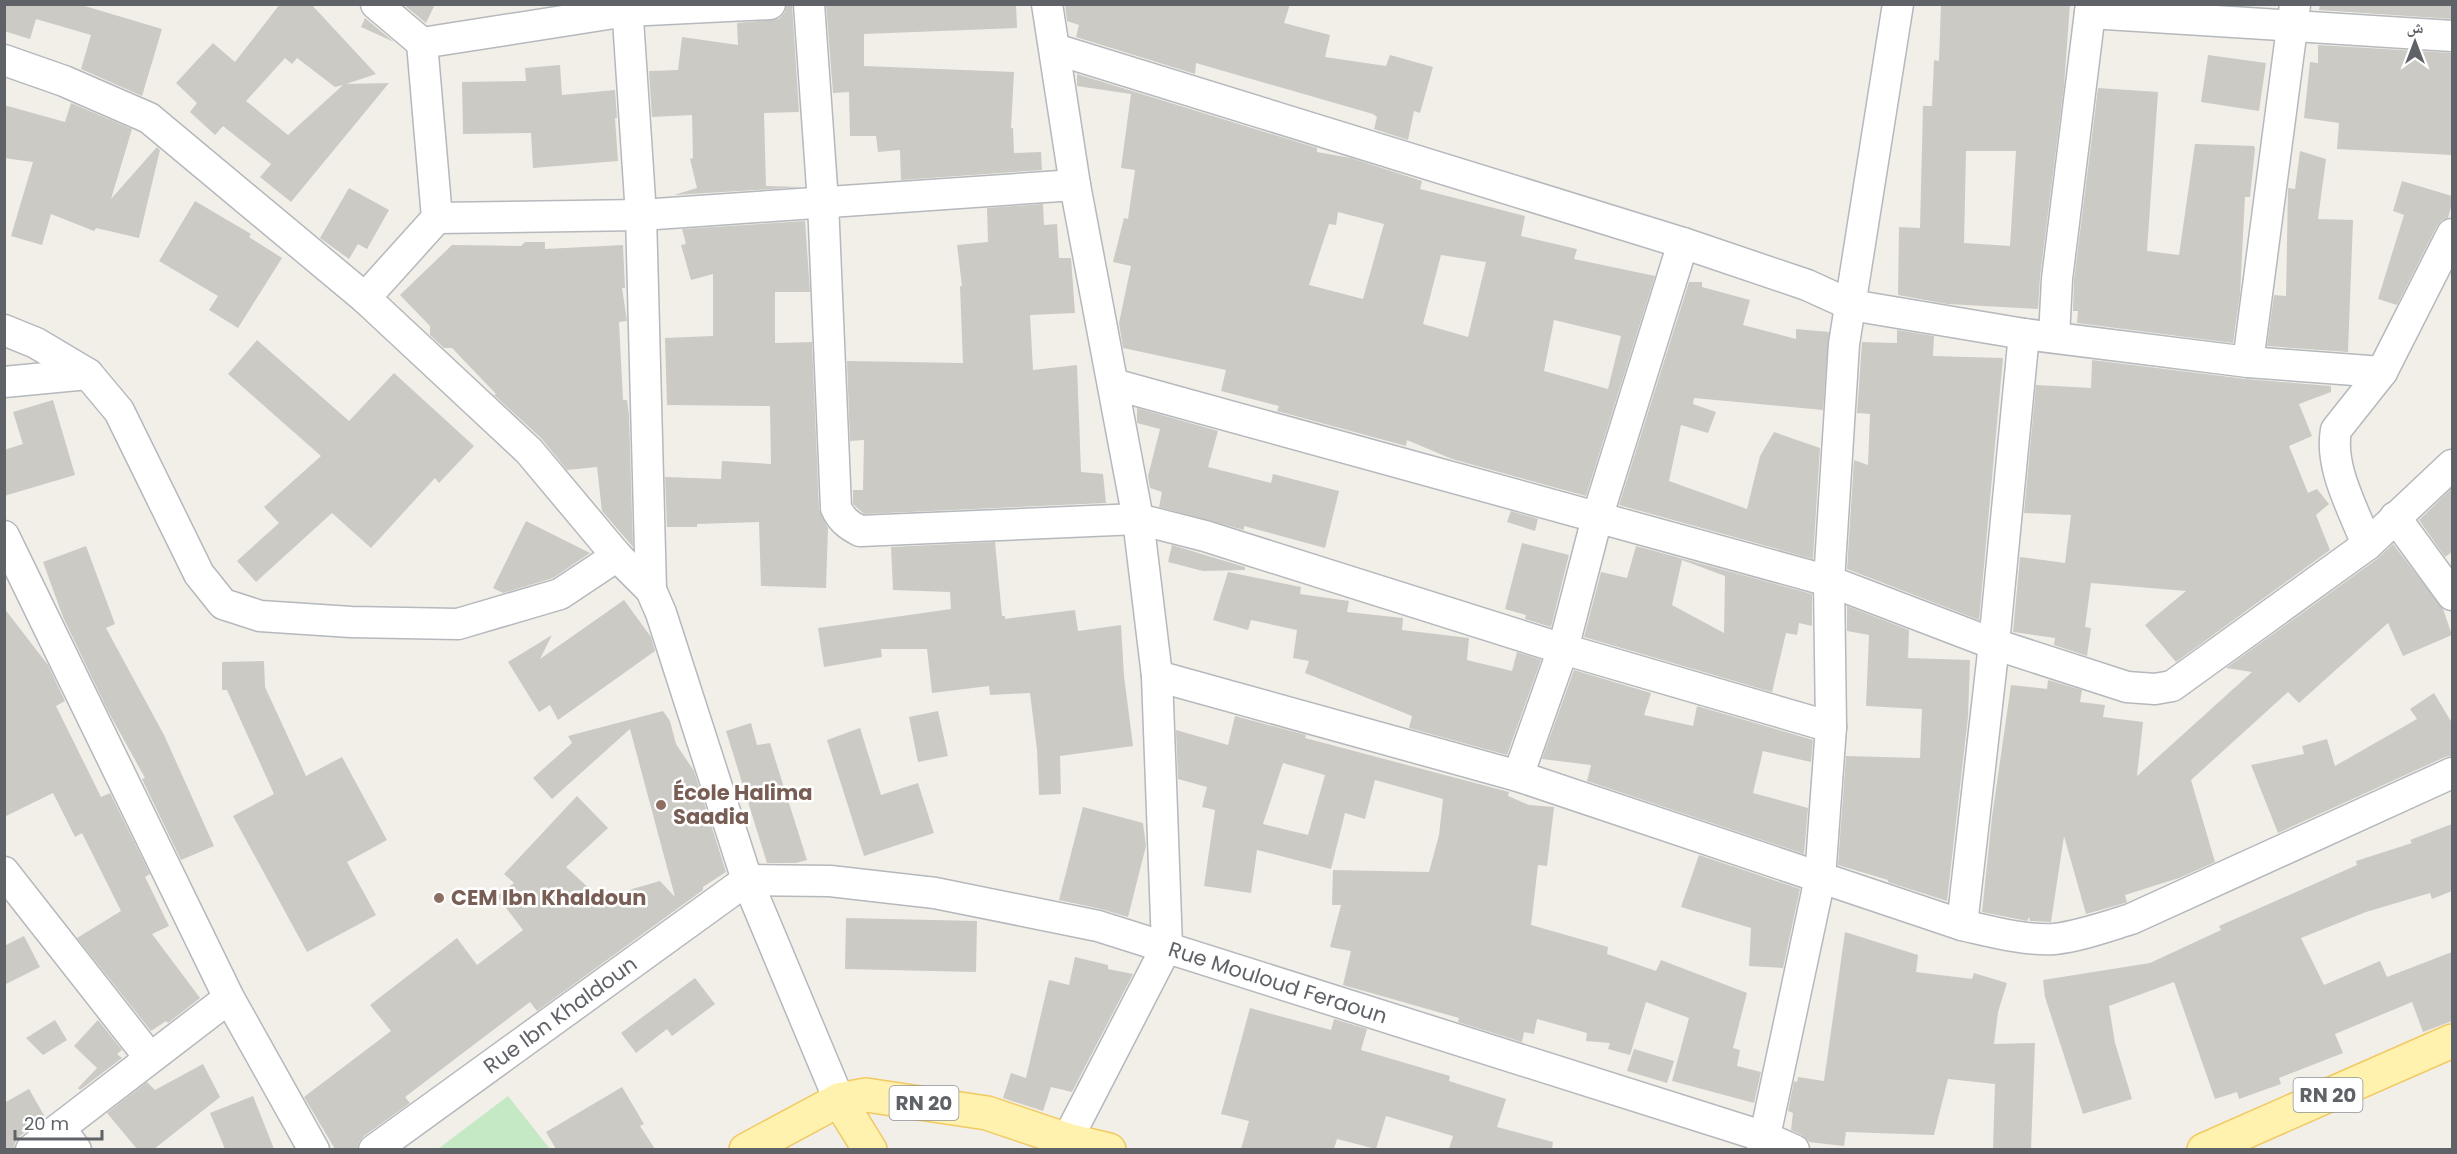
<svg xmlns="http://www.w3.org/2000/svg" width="2457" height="1154" font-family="Poppins,'Noto Naskh Arabic',sans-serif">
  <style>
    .green { fill: #c5e8c5 }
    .building { fill: #cccac5; fill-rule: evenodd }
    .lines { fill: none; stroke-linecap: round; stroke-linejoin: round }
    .minor-casing { stroke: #b5b8bc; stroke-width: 33 }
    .major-casing { stroke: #f2c960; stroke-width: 36 }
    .minor { stroke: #fff; stroke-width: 30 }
    .major { stroke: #fff2af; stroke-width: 33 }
    .education-dot { fill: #8d6e63; stroke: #fff; stroke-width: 2 }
    .labels { text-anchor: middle; stroke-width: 5; stroke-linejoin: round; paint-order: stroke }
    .shield { fill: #fff; stroke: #8f9295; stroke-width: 1.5 }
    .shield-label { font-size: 20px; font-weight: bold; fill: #5f6368 }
    .education-label { font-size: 21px; font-weight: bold; fill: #785e54; stroke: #fff; text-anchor: start }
    .street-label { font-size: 21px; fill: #5f6368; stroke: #fff }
  </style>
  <rect width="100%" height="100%" fill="#f1efe8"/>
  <path class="green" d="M508,1096L550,1149H438Z"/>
  <g class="building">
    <path d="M4,4H78L162,29L142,96L81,69L91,35L36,19L30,39L4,31Z"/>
    <path d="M280,4H311L376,74L346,84L389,83L291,202L260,177L271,164L223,126L215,135L190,112L197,103L176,83L213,43L235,62ZM285,58L292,64L297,58L335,87L343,85L288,135L246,101Z"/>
    <path d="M403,4H435L426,23Z"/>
    <path d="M787,4H792L799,112L764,113L766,186L802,187L674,195L697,188L690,159L693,158L692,115L652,117L649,71L678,70L682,37L738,45L737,23L779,19L785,12Z"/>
    <path d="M826,4H1016L1017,28L864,34V66L1014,72L1011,128H1013L1014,153L1041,152L1042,170L901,180L900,150L878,152L876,136H850L849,92L833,93Z"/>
    <path d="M1065,4H1290L1284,23L1330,35L1325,57L1386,66L1390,55L1433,67L1420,113L1414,111L1408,140L1374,129L1377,117L1373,114L1196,63L1195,74L1076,37L1079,25L1067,21Z"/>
    <path d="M1941,4H2070L2064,86L2040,277L2038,309L1947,304L1898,295L1899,227L1920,228L1923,106H1932L1934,60L1939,61ZM1966,151H2016L2010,246L1964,243Z"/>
    <path d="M2320,4H2452V19L2319,10Z"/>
    <path d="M365,18L394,42L361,27Z"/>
    <path d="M2318,45L2452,53V155L2337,149L2339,123L2304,118L2310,62L2318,63Z"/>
    <path d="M2208,55L2266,63L2259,111L2201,102Z"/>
    <path d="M560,65L562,95L615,90L617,118H615L618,161L533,168L531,133L463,134L462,82L526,81L525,68Z"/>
    <path d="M1077,74L1317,148V152L1351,158L1422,181L1420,189L1525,216L1521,236L1577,249L1574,259L1655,276L1586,496L1452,459L1407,440L1406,446L1277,411L1279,406L1221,391L1226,370L1123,348L1119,323L1131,266L1113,262L1124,218L1128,219L1135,170L1121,168L1131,94L1077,86ZM1338,212L1384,224L1363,299L1309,285L1329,224L1336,225ZM1441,255L1486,262L1468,337L1423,324ZM1554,320L1621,336L1608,389L1544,371Z"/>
    <path d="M2098,88L2158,92L2147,251L2179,255L2195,144L2254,146L2255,149L2250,197H2245L2240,294L2233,343L2077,323L2078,311H2073L2074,280Z"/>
    <path d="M71,103L132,129L111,199L157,147L160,150L139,238L96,228L94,231L51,214L42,245L11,236L33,162L4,158V105L65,122Z"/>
    <path d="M2300,151L2326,159L2318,219L2353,220L2348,352L2267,346L2274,295L2286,296L2288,188L2295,189Z"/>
    <path d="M2402,181L2452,196V203L2448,218L2442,220L2437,226L2397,305L2378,299L2404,215L2393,211Z"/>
    <path d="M349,188L389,210L367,249L358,244L349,259L320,238Z"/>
    <path d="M195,201L251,234L249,237L282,258L238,328L209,310L218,296L159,261Z"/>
    <path d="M1043,204L1044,225L1057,224L1059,258H1071L1075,313L1030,315L1033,370L1077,365L1081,472L1103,474L1106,503L864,514L853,504V490H863L864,440L850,441L847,361L963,363L960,286H962L957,245L988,242L987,208Z"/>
    <path d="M805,221L810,292H775V343L812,342L819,509L828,528L826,588L761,586L759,522L697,524V527H667L665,477L721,479L722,461L771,464L770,406L667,405L665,338L713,336V274L691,280L681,245L686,244L682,229Z"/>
    <path d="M525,242H545V249L623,245L625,288H622L627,321L619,322L623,400H627L629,415L633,547L602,511L597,467L567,470L541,438L494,395L496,394L452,348H444L430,335V326L400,295L452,245L521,246Z"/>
    <path d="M1689,282H1702V287L1750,300L1743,325L1796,339V329L1829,332L1823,410L1694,398L1693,404L1716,412L1708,433L1681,425L1669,481L1747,509L1760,456L1774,432L1820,448L1813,559L1619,505Z"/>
    <path d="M1897,330L1934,336L1933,356L2003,358L1979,620L1847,569L1854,460L1868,465L1870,414L1857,413L1862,342L1897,343Z"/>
    <path d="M257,340L349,421L394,373L474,446L439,483L435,478L371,548L332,513L256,582L237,561L279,523L264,507L321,456L228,374Z"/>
    <path d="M2092,360L2246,379L2331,386V392L2299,404L2312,436L2289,446L2308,493L2317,489L2329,504L2316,515L2330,550L2176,662L2145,625L2186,591L2091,583L2085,627L2091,628L2087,656L2054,645L2055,638L2013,632L2020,557L2065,563L2071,515L2024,513L2036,385L2091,388Z"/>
    <path d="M53,400L75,475L4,496V450L23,444L13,412Z"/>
    <path d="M1137,408L1218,431L1208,467L1271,483L1273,474L1339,491L1325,548L1244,526V530L1159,507L1162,492L1150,488L1148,476L1160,429L1137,423Z"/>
    <path d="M2452,488V552L2445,557L2419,520Z"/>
    <path d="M1511,511L1538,519L1535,531L1507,522Z"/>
    <path d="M526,521L590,553L553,578L503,593L493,588Z"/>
    <path d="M995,542L1002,616H1005V619L1075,610L1078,631L1121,625L1124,676L1133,746L1060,756L1061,794L1039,795L1037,750L1030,693L990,695L989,686L932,693L927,649H881L882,657L824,667L818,628L951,609L950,592L893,590L891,547Z"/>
    <path d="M1522,543L1569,555L1551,627L1525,619L1526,615L1505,609Z"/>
    <path d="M2393,544L2443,609L2452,635L2403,656L2388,623L2299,703L2288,692L2191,780L2215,862L2179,878L2125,895L2127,902L2125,903L2086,914L2064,836L2051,922L2030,921L2029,917L2027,921L1982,912L1992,817L2011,685L2047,689L2048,680L2082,690L2080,702L2105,705L2103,717L2143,722L2137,776L2252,672L2226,668L2377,559Z"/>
    <path d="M1172,545L1245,567V570L1203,571L1168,562Z"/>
    <path d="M86,546L115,624L106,628L164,735L214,846L181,860L142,779L145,778L108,711L63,617L43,562Z"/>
    <path d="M1636,546L1812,594V626L1799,623L1797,635L1786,633L1772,692L1584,637L1601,572L1627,578ZM1682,560L1725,576L1724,633L1672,605Z"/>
    <path d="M1228,572L1301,587L1300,594L1349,601L1347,612L1403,618L1402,630L1469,638L1467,660L1512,671L1517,652L1541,660L1507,755L1409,728L1412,716L1305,673L1309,661L1293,658L1297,630L1251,620L1248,630L1213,620Z"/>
    <path d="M624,600L651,637L655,651L558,720L550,705L539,712L508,662L552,635L540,659Z"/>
    <path d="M1847,606L1909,630L1908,658L1970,660L1968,717L1947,901L1888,882V880L1838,865L1846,756L1920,758L1922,709L1866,706L1869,635L1847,631Z"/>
    <path d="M4,608L48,665L65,701L56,706L101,797L110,793L150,874L145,877L169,926L152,934L200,998L168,1023L166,1021L151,1031L77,938L121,911L82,833L75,837L53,793L4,817Z"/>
    <path d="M264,661L265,687L306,776L342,757L387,840L347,862L376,915L307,952L233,816L274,794L227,690H222V662Z"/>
    <path d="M1574,670L1651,693L1644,715L1693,726L1697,706L1813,740L1811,762L1763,751L1753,793L1808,808L1804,854L1587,781L1591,765L1542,759Z"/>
    <path d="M2434,693L2452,723V756L2445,757L2278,833L2251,765L2304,754L2302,746L2327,739L2335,766L2417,719L2410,709Z"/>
    <path d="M663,711L670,721L676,744L694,771L726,872L703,887V890L537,1011L530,1002L405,1097L410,1103L364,1136L359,1142L357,1149H335L304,1097L391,1031L370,1005L457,938L477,965L523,930L497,896L514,883L504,874L577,796L608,828L566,867L607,905L632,889L660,881L675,897L630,729L552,799L533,778L572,743L568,736Z"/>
    <path d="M938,711L948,756L918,762L909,717Z"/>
    <path d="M1235,716L1306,735L1305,738L1509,792L1508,796L1529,805L1554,807L1547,866L1538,865L1531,925L1608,947L1607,954L1656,971L1661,960L1747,993L1733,1048L1740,1050L1737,1066L1761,1072L1754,1103L1672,1081L1689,1018L1646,1002L1630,1055L1608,1049L1610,1043L1586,1041L1587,1033L1537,1019L1534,1034L1524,1032L1522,1042L1458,1022L1459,1018L1343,985L1351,951L1330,947L1341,905H1332L1333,870L1429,872L1439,835L1443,799L1375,780L1365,819L1345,813L1331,869L1257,850L1251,893L1204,886L1215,810L1202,807L1207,787L1178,779L1176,730L1228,745ZM1283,763L1325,775L1308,835L1263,824Z"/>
    <path d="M751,723L757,745L770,743L807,860L796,863H767L726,731Z"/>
    <path d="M860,728L881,795L918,783L934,833L864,856L827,740Z"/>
    <path d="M1083,807L1143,823L1146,846L1128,917L1101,909L1059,900Z"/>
    <path d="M2452,824V891L2432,899L2430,893L2366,912L2301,938L2324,985L2380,961L2387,977L2452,952V1021L2423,1032L2412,1002L2335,1034L2343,1053L2279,1078L2281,1084L2239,1099L2237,1092L2215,1099L2174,982L2109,1006L2115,1043L2132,1099L2083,1114L2045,997L2043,980L2150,963L2221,930L2219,926L2357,865L2356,861L2412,843L2410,840Z"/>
    <path d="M1699,855L1800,889L1783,968L1749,966L1751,928L1681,907Z"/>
    <path d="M846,918L977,921L976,972L845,969Z"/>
    <path d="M1845,932L1918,955L1916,972L1972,979L1974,973L2007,983L1998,1012L1994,1044L2035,1043L2031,1149H1993L1995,1084L1948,1079L1934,1135L1846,1132L1844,1146L1809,1142L1802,1135L1791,1130L1793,1113L1788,1111L1794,1081L1797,1082L1798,1077L1824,1081Z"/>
    <path d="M24,936L40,967L4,985V946Z"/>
    <path d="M1075,957L1108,965V969L1133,974L1072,1092L1051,1087L1043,1111L1003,1098L1011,1073L1026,1078L1049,980L1069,985Z"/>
    <path d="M695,978L715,1004L672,1036L667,1029L636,1053L621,1033Z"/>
    <path d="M1250,1008L1331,1030L1334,1019L1367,1029L1361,1050L1450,1076L1449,1081L1506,1099L1497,1127L1553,1142L1552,1149H1449L1453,1136L1386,1116L1376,1149L1337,1139L1334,1149H1241L1249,1121L1221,1114Z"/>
    <path d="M55,1020L67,1040L43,1055L26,1038Z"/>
    <path d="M98,1020L122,1050L117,1054L122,1058L80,1090L78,1088L97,1068L74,1046Z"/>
    <path d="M1634,1049L1674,1061L1667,1083L1627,1071Z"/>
    <path d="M203,1064L220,1097L154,1149H137L107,1113L147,1082L155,1090Z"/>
    <path d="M622,1087L644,1124L640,1126L655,1149H556L546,1132Z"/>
    <path d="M29,1089L45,1117L20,1136L15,1143L14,1149H4V1103Z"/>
    <path d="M253,1096L274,1149H225L210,1113Z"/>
  </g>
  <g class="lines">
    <g class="minor-casing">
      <g id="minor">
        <path d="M376,4L422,43L627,11L770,4"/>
        <path d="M627,4L641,215L651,590"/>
        <path d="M809,4L823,202L836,508C841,519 848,525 860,531L1138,519L1205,536L1563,649L1831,727"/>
        <path d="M1047,4L1075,185L1138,519L1157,676L1167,946L1067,1140L1065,1150"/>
        <path d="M2090,13L2452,36"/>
        <path d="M1055,49L1683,243L1807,285L1851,305L2024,334L2248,362L2382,372"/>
        <path d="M4,60L64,81L149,118L365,298L529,451L617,556L651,590L661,613L747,880L839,1100"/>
        <path d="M437,218L641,215L1075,185"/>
        <path d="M365,298L437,218L422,43"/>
        <path d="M4,330L36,343L88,374L119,411L199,574L223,604L260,616L351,622L458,624L560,594L617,556"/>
        <path d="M2054,337L2057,279L2091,4"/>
        <path d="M2248,362L2295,5"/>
        <path d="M4,382L88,374"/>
        <path d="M1113,384L1829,581L1994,644L2127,687L2155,689L2172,686L2367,545C2354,510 2329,468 2336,430L2382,372L2452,234"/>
        <path d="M2395,517L2452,595"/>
        <path d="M4,536L229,998L314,1150"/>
        <path d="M2367,545L2452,465"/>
        <path d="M1157,676L1518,776L1962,925C1989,931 2026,941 2054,939C2080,936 2105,927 2131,919L2452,773"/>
        <path d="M1518,776L1563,649L1597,518L1683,243"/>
        <path d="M4,872L150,1058"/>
        <path d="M1962,925L1994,644L2024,334"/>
        <path d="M60,1128L76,1150"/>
        <path d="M31,1150L229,998"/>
        <path id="s1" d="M374,1150L747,880L830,881L935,893L1098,926L1765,1137L1794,1150"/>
        <path d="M1762,1150L1820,878L1831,727L1829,581L1844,344L1898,4"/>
      </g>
    </g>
    <g class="major-casing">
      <g id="major">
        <path d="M839,1100L870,1150"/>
        <path d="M746,1150L839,1100L866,1095L987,1113L1067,1140L1109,1150"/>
        <path d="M2204,1150L2452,1041"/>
      </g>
    </g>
    <use href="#minor" class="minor"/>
    <use href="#major" class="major"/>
  </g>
  <g class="education-dot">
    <circle cx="661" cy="805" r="6"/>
    <circle cx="439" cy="898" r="6"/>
  </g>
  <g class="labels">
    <g class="shield">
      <rect x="2293.5" y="1078" width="69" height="34" rx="4.5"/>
      <rect x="889.5" y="1086" width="69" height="34" rx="4.5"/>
    </g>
    <g class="shield-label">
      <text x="2328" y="1102">RN 20</text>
      <text x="924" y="1110">RN 20</text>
    </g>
    <g class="education-label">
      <text x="673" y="800">École Halima<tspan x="673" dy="24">Saadia</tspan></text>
      <text x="451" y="905">CEM Ibn Khaldoun</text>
    </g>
    <g class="street-label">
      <text dy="7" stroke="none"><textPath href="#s1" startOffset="1004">Rue Mouloud Feraoun</textPath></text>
      <text dy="7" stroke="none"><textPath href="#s1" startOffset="230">Rue Ibn Khaldoun</textPath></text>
    </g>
  </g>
  <rect width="2457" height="1154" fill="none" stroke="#5f6368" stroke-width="12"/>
  <g transform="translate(2415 42)" stroke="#ffffff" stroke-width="4.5" paint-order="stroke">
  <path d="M0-4.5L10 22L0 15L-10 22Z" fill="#5f6368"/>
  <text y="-9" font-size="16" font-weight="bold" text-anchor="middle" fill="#5f6368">ش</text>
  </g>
  <path d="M15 1130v9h87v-9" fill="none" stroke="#5f6368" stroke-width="3"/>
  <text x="24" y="1130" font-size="18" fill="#5f6368" stroke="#ffffff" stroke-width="4.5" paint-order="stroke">20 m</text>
</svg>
